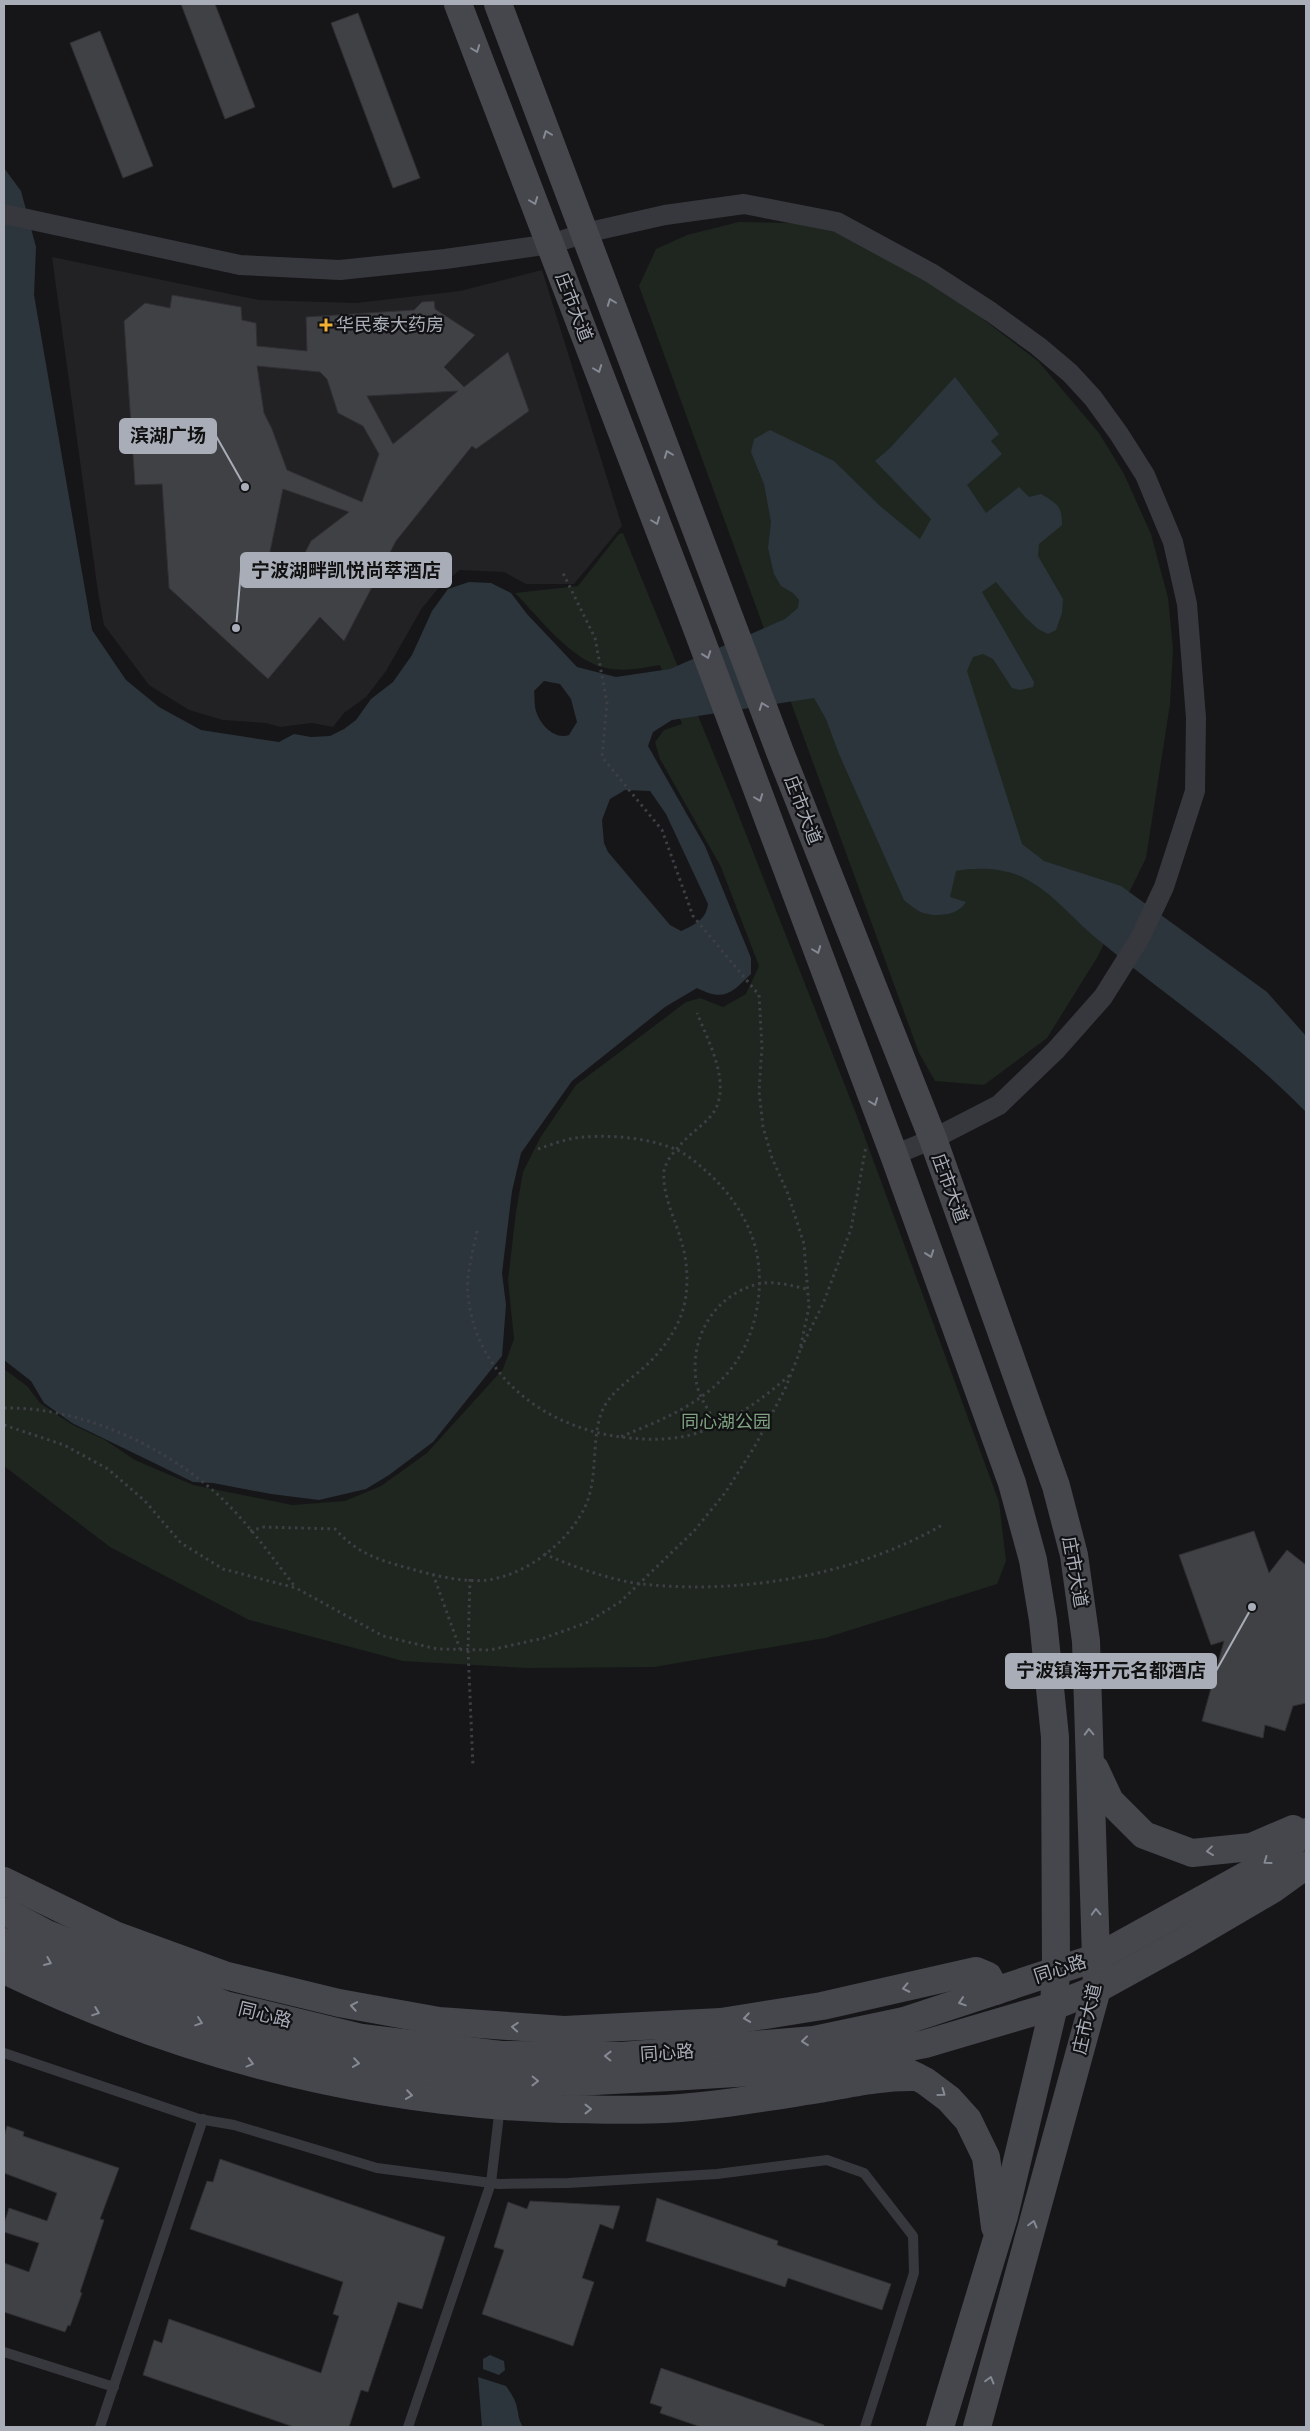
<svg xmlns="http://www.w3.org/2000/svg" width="1310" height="2431" font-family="Roboto,'Noto Sans SC',sans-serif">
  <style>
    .built { fill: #222225 }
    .green { fill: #1e261f }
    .water { fill: #2c353c; fill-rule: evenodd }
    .building { fill: #404145; stroke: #303034; fill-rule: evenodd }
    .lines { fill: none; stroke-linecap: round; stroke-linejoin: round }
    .path { stroke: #3d3f44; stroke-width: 3; stroke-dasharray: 2.5 4; stroke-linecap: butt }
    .lane { stroke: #37383d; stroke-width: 10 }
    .street { stroke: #37383d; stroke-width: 20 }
    .secondary { stroke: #45474d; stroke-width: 28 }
    .oneway { stroke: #858993 }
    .poi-dot { fill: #f2b134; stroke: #111113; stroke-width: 2 }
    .labels { text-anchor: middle; stroke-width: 4.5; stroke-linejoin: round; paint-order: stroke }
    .street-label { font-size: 18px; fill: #a8adb8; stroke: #111113 }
    .poi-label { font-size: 18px; fill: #a8adb8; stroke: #111113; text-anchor: start }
    .park-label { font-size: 18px; fill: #7fa381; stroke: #111113 }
    .leader { fill: none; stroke: #a8adb8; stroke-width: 2 }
    .callout-dot { fill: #a8adb8; stroke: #111113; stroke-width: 2 }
    .callout { fill: #a8adb8; stroke: #a8adb8; stroke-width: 2 }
    .callout-label { font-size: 19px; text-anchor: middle; font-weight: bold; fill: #111 }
  </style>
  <rect width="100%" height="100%" fill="#161618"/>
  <path class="built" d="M52,257L259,300L356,303L460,291L542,270L622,526L574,584H526L504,572L460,570L441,585L422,608L386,671L366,697L344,713L333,727L312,723L280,727L266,723L223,720L189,710L149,685L104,625L98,592Z"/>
  <g class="green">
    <path d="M739,222L831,224L925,275L1038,361L1099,433L1124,474L1151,534L1168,598L1173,649L1170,704L1146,858L1098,956L1047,1038L984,1085L935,1081L919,1053L639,286L656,249L687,235Z"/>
    <path d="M623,533L733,801L857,1116L999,1502L1006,1561L997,1584L825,1638L654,1667L526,1668L403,1661L249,1620L110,1547L4,1466V1369L27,1386L40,1403L71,1424L105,1440L135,1460L193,1485L292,1505L345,1501L381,1486L427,1453L503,1369L514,1339L508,1280L516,1212L523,1172L540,1138L576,1085L686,1002L700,998L723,1007L746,994L759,966L721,867L660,759L655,742L664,730L682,724L660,665C642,668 624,672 606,668C571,661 539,617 515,593L578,586L619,534Z"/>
  </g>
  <g class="water">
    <path d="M4,168L21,191L36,247L34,295L92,630L126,680L159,707L201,730L279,742L294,734L311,737L330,736L344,729L356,720L371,699L393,682L412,655L432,611L448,589L469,582L491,583L511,593L527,614L577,667L616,677L670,669L785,619L798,608L799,600L793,593L781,586L774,574L768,548L771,522L764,484L751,452L754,439L770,430L834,461L880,506L920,539L931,519L875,461L890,448L955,377L999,434L991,441L1002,454L967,485L986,513L1019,487L1029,497L1041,494C1057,504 1062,505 1062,525L1039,544L1038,556L1063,599L1062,613L1056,630L1048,634L1038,629L1025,617L996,582L982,592L1034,682L1033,687L1020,690L1012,688L993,659L983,654L973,657L967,671L1022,844L1044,861L1121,886L1267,992L1306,1036V1112C1242,1046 1166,996 1096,938C1072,918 1054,894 1026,879C1006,868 978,867 956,871L950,897L966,902C958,916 937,917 923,913C917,911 909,904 904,900L839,754L826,719L814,698L672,720L653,732L648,746L705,846L751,958V974C731,993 725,1002 697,988L665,1007L572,1081L521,1153L512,1191L502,1273L506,1305L502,1356L433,1442L389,1475L366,1489L319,1500L271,1494L213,1483L193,1482L72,1423L44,1403L31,1381L4,1360ZM544,681L560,684L571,699L577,722L569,735C555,740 540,725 536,711C534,705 535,697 534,691ZM625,790L650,791L666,814L708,904C706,920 694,925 681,931L670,925L608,852L604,843L602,820L610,799Z"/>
    <path d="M490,2355L504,2361L505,2370L499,2375L483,2369V2359Z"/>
    <path d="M478,2377L506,2386C510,2392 516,2400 517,2408C519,2416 518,2419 523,2427H482Z"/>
  </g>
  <g class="building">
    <path d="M181,4H215L255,107L225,119Z"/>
    <path d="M358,13L420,178L393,188L331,23Z"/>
    <path d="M100,31L153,166L123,178L70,43Z"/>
    <path d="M172,295L241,307L242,320L256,323L257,346L307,351L306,317L414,310L422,302L434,301L435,309L475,335L444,367L464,387L508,352L529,411L476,449L472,446L396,541L344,641L320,617L268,679L169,588L162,484L135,485L124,321L145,303L170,308ZM257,366L320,372L327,379L338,413L363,426L379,454L362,502L287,470L272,429L264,413ZM458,391L393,444L367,396ZM283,489L349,512L311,541L295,572L270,552Z"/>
    <path d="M1254,1531L1269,1573L1287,1550L1306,1565V1703L1293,1706L1285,1731L1265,1725L1263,1738L1202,1721L1224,1641L1211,1645L1179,1555Z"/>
    <path d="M7,2126L24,2132L23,2136L119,2168L100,2219L104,2220L80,2292L82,2293L70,2326L68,2325L65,2332L4,2312V2263L29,2272L39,2243L4,2232V2224L9,2208L47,2221L57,2193L4,2173V2137Z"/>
    <path d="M220,2159L445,2237L422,2309L398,2302L368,2392L361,2390L349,2427H294L143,2375L154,2340L162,2343L169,2319L321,2373L339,2316L333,2314L343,2282L190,2229L207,2181L213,2182Z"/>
    <path d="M657,2198L778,2241L777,2245L891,2284L882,2310L788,2278L785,2287L646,2241Z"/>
    <path d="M530,2201L620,2206L613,2229L600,2224L582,2278L594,2282L573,2346L482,2314L504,2250L494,2247L508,2202L527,2209Z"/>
    <path d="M661,2368L824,2425V2427H701L660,2413L662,2407L650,2403Z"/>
  </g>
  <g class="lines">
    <g class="path">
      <path d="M538,1149C550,1145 563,1140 575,1138C607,1134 645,1137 675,1149C687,1154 697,1163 706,1171C729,1191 749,1220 756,1250C766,1292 754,1346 724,1377C696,1407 657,1422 620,1437"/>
      <path d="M477,1231C473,1251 466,1274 468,1295C476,1379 550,1431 630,1438C651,1440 673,1440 694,1434C732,1422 761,1400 790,1375"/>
      <path d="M801,1348L823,1304L851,1229L866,1146"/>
      <path d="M4,1408C80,1407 161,1444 217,1494C247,1521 271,1556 296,1588"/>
      <path d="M4,1425L64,1445L108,1469L145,1501L181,1543L223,1569L296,1588L383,1636L437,1649L490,1650L544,1638L586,1623L620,1602L694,1531L725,1493L755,1446L785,1389L799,1354L809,1307L804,1244L788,1194L772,1158L763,1127L759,1091L762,1047L759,995L693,916L662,830L602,757L607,703L595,638L562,571"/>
      <path d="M717,1425C709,1411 698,1396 696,1380C690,1337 714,1295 758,1284C774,1280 792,1286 807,1289"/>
      <path d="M250,1531L264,1527L335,1529C357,1553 378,1560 408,1568C432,1575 463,1583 488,1580C527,1574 566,1544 584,1509C601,1476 588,1430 607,1402C616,1389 629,1380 641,1370C662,1352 683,1324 686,1295C688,1280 687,1259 682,1244C676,1220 662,1196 664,1171C666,1160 675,1151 682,1143C691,1133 702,1126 710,1117C735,1089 708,1041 697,1013"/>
      <path d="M544,1554C575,1567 609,1580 642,1584C743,1595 856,1575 944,1524"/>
      <path d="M433,1574L460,1649"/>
      <path d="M470,1579L468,1649L473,1767"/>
    </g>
    <g class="lane">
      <path d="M4,2053L199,2119L234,2125L377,2168L499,2184L568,2183L717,2174L827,2160L864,2173L913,2236L914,2273L865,2427"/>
      <path d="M4,2352L114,2387"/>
      <path d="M100,2427L203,2119"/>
      <path d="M408,2427L491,2183L500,2106"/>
    </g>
    <path class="street" d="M4,214L240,265L340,270L445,259L551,244L585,233L665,215L744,204L837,222L931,273L991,312L1038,346L1070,373L1093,398L1119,434L1145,475L1173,542L1187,604L1196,718L1195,791L1164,887L1140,938L1103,997L1056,1050L999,1105L933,1139L894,1155"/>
    <g class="secondary">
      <path d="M458,4L690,610L894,1155L1012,1483L1033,1560L1043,1620L1055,1737L1056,1969L1054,2006L1004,2216L940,2427"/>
      <path d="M498,4L780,752L933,1139L1056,1486L1074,1555L1086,1641L1097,1989L977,2427"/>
      <path d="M1095,1769L1110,1801L1144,1835L1192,1853L1251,1847L1293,1829"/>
      <path d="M4,1881L117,1936L224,1975L339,2003L439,2021L564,2030L721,2022L822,2006L976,1971L988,1976L996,1991"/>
      <path d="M4,1911L47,1934L225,2005L362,2038L501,2055L622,2056L814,2040L904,2021L1098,1957L1254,1871L1306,1832"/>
      <path d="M4,1942L83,1977L202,2023L347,2061L502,2080L575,2082L670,2077L752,2072L849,2059L925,2044L1054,2006L1097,1989L1186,1940L1273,1889L1306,1865"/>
      <path d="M4,1970C180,2055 366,2103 562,2109C596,2109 631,2111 665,2109C717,2106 768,2097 819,2089C852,2083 884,2076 917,2077"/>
      <path d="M901,2069L925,2081L949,2099L968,2120L986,2157L995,2227"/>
    </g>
  </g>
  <defs><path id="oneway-chevron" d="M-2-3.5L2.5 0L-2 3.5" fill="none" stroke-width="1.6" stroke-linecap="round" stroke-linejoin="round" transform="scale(1.25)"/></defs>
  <g class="oneway">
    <use href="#oneway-chevron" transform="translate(476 49) rotate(69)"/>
    <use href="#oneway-chevron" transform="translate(547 134) rotate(-111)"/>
    <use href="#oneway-chevron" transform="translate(534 201) rotate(69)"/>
    <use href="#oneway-chevron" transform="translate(611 302) rotate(-111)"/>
    <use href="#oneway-chevron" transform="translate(598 369) rotate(69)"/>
    <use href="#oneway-chevron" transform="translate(668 454) rotate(-111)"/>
    <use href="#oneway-chevron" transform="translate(656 521) rotate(69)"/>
    <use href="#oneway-chevron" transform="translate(707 655) rotate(70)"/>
    <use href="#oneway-chevron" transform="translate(763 706) rotate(-111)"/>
    <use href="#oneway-chevron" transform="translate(759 798) rotate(69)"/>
    <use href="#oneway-chevron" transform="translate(817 950) rotate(69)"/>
    <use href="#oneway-chevron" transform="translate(874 1102) rotate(69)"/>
    <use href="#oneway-chevron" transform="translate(930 1254) rotate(70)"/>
    <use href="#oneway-chevron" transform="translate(1089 1732) rotate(-92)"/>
    <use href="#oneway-chevron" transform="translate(1210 1851) rotate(173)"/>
    <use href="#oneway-chevron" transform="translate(1267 1861) rotate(144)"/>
    <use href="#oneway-chevron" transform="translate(1096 1912) rotate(-92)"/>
    <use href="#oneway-chevron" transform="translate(48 1962) rotate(23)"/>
    <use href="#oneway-chevron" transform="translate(906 1988) rotate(168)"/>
    <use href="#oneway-chevron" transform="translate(962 2002) rotate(162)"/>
    <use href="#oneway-chevron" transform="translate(354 2006) rotate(-170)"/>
    <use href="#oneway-chevron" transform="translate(96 2012) rotate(21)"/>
    <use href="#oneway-chevron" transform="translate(747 2018) rotate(171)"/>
    <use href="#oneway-chevron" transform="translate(199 2022) rotate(19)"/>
    <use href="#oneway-chevron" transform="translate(515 2027) rotate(-176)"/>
    <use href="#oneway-chevron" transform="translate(805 2041) rotate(174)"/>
    <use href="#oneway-chevron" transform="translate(608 2056) rotate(-179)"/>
    <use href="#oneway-chevron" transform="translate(250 2063) rotate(15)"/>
    <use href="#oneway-chevron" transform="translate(356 2063) rotate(8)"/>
    <use href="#oneway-chevron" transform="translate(535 2081) rotate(1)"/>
    <use href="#oneway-chevron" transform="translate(942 2093) rotate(36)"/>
    <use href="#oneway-chevron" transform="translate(409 2095) rotate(8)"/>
    <use href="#oneway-chevron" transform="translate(588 2109)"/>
    <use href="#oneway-chevron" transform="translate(1033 2224) rotate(-75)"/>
    <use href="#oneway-chevron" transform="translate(990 2380) rotate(-75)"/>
  </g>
  <path class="poi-dot" d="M323.5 317.5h5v5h5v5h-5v5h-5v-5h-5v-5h5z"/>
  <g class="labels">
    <g class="street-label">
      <text transform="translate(574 307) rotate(69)" y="6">庄市大道</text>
      <text transform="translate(803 810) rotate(69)" y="6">庄市大道</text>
      <text transform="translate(950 1188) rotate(70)" y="6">庄市大道</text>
      <text transform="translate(1075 1572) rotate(80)" y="6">庄市大道</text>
      <text transform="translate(1060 1969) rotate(-18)" y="6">同心路</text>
      <text transform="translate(265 2015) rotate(14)" y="6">同心路</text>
      <text transform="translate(1087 2019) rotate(-77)" y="6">庄市大道</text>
      <text transform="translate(667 2053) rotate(-4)" y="6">同心路</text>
    </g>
    <g class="poi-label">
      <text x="336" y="331">华民泰大药房</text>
    </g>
    <g class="park-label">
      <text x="726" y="1428">同心湖公园</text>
    </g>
  </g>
  <path class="leader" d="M245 487L216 436M236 628L241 570M1252 1607L1216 1671"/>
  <g class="callout-dot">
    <circle cx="245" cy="487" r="5"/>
    <circle cx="236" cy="628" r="5"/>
    <circle cx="1252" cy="1607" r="5"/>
  </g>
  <g class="callout">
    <rect x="120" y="419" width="96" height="34" rx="5"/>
    <rect x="241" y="553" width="210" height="34" rx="5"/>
    <rect x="1006" y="1654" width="210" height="34" rx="5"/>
  </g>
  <g class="callout-label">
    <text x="168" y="442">滨湖广场</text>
    <text x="346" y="577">宁波湖畔凯悦尚萃酒店</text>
    <text x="1111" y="1677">宁波镇海开元名都酒店</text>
  </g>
  <rect width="1310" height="2431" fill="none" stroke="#a8adb8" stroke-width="10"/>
</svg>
